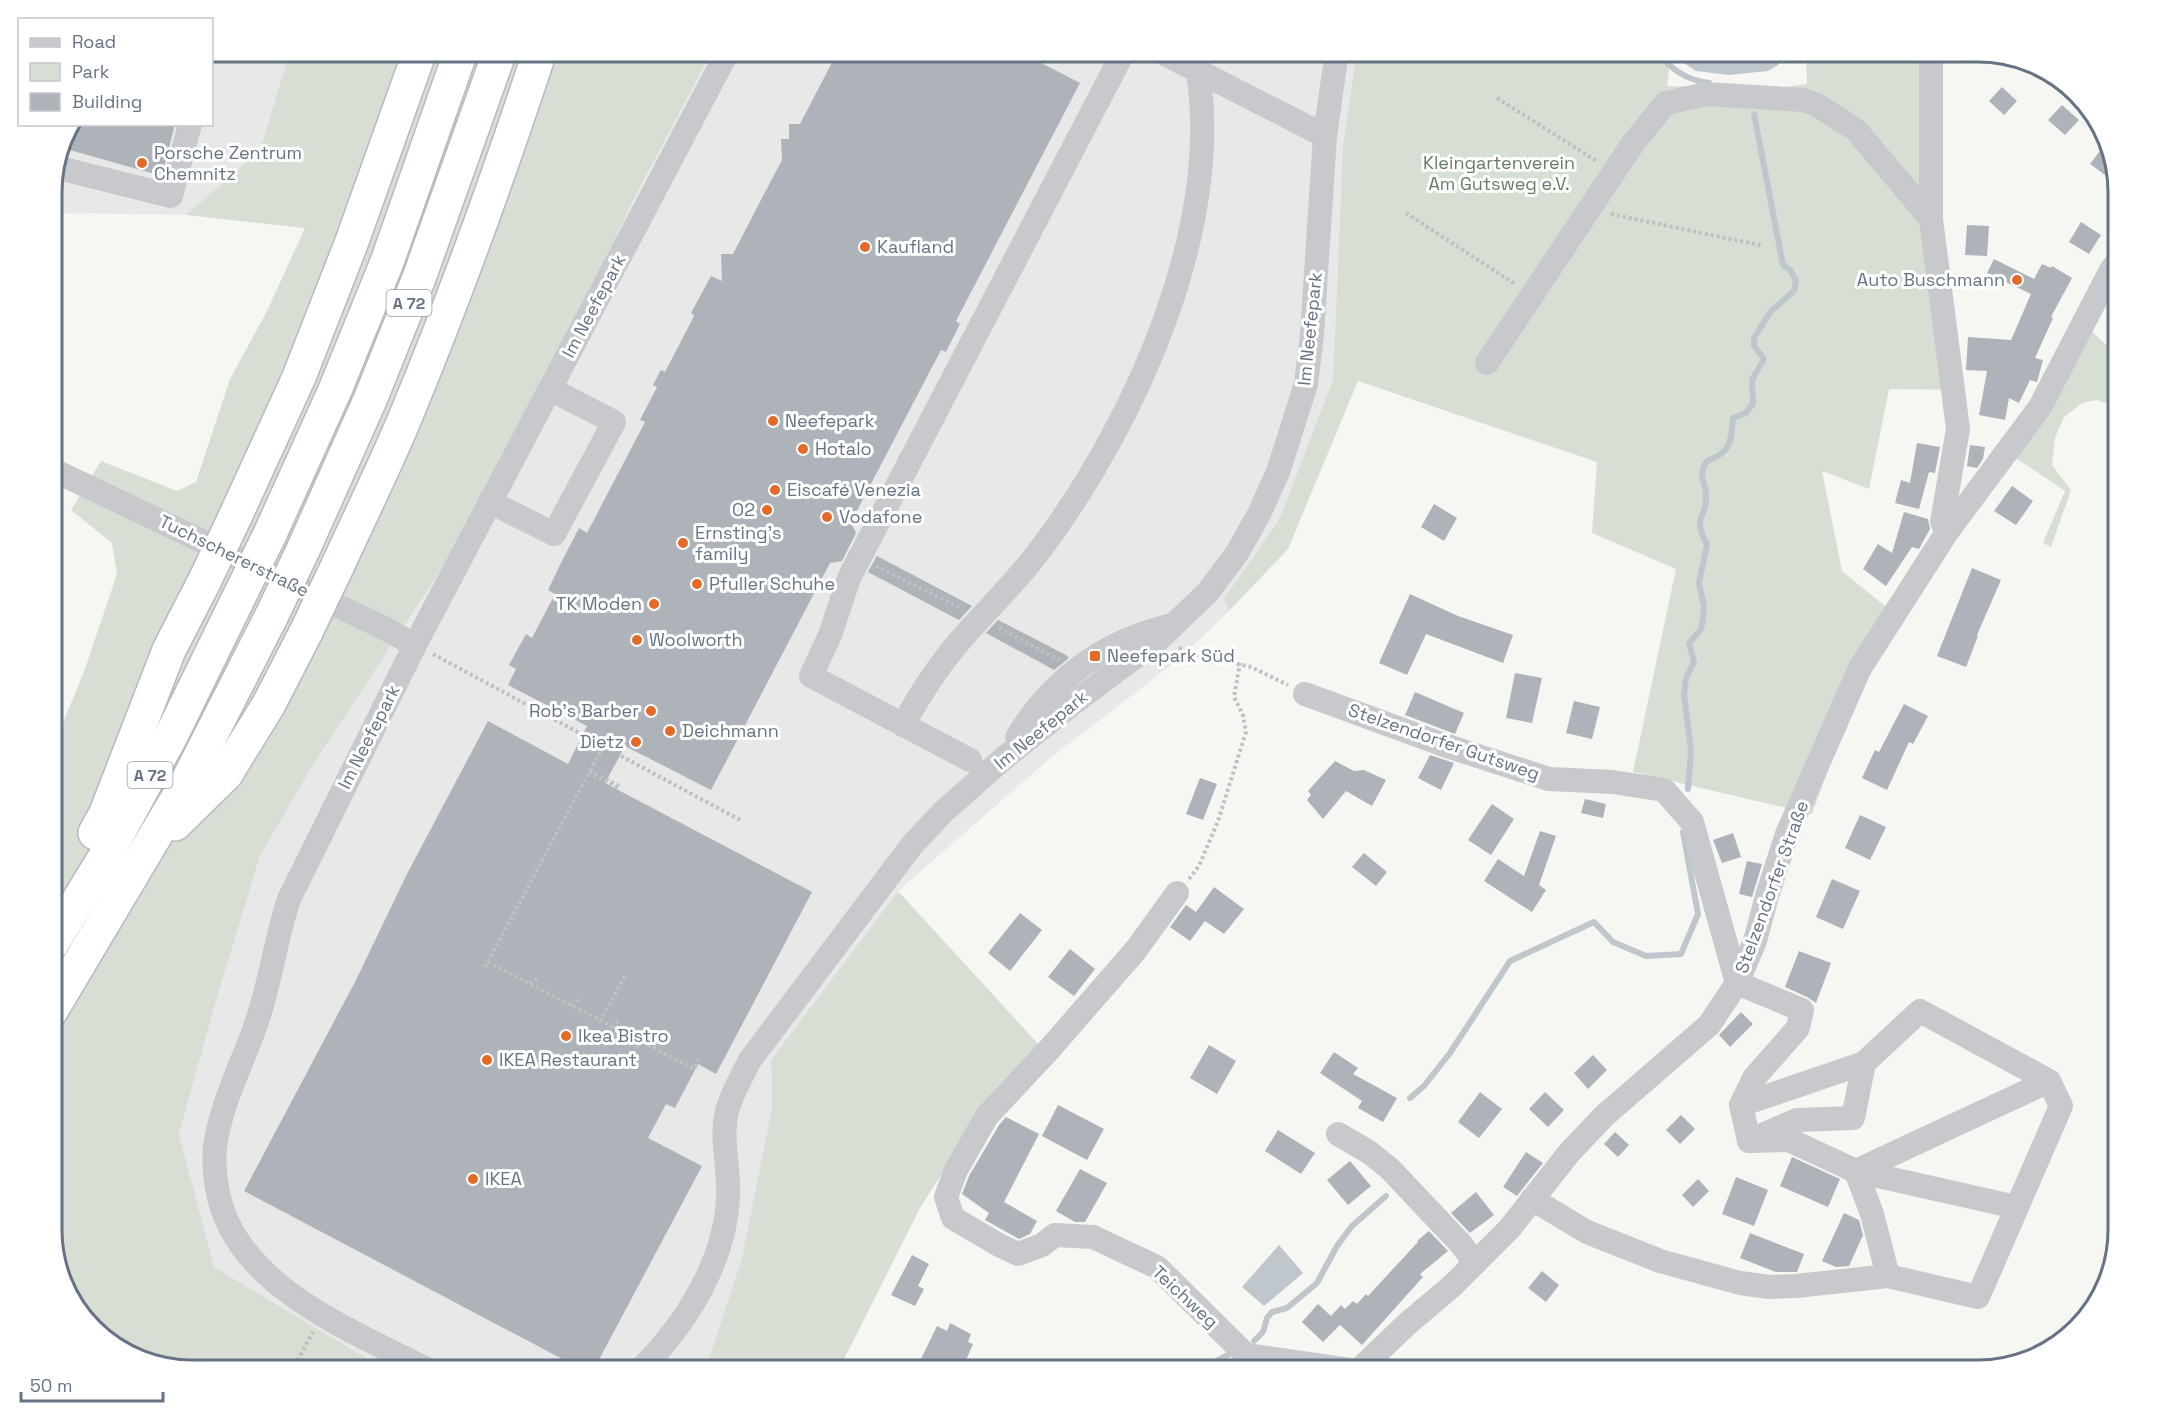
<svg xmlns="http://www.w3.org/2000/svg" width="2169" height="1422" font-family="'Space Grotesk',sans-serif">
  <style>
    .built { fill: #e7e8e7 }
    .green { fill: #d7ded4 }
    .water { fill: #bfc7cc }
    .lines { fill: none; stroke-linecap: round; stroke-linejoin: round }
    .stream { stroke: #bfc7cc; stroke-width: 6 }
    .building { fill: #adb3b9 }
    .highway-casing { stroke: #b7b9bd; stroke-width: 36 }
    .path { stroke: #bec0c2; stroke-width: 4; stroke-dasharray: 3 3; stroke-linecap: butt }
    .minor { stroke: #c7c9cd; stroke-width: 24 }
    .highway { stroke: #fff; stroke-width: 33 }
    .highway-bridge-casing { stroke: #b7b9bd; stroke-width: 36; stroke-linecap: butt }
    .path-bridge { stroke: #bec0c2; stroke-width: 4; stroke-dasharray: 3 3; stroke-linecap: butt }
    .highway-bridge { stroke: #fff; stroke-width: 33 }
    .poi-dot { fill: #e36a27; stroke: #fff; stroke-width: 2 }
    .labels { text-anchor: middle; stroke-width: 6; stroke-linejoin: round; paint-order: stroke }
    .shield { fill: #fff; stroke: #949da9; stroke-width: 1.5 }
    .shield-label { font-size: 16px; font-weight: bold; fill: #667384 }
    .poi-label { font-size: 18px; fill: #667384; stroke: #fff; text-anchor: start }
    .park-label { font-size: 18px; fill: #667c64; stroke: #fff }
    .street-label { font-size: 18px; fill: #667384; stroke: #fff }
    .rim { fill: none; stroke: #667384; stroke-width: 3 }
  </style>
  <rect width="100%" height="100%" fill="#f6f7f3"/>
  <g class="built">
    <path d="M212,51H290L260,150L186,215L51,213V183L62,137L70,125L212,124Z"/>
    <path d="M712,51H1357L1343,145L1333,379L1280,518L1224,599L1229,611L1179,659L1048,760L898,891L771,1060L772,1107L742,1258L705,1371H388L214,1267L179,1134L218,994L260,856L313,765L440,571Z"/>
  </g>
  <g class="green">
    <path d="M290,51H712L634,199L529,416L440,571L313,765L260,856L218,994L179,1134L214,1267L388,1371H191L114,1348L70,1301L51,1239V752L85,669L117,574L112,543L71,510L101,461L177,491L196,482L230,379L267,311L305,228L186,215L260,150Z"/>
    <path d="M1357,51H1668L1671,55L1667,86L1768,89L1807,84L1806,51H1939L1940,211L1963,390L1889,389L1869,489L1822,471L1842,571L1903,621L1858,688L1812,814L1633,772L1676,569L1592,533L1597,462L1358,381L1288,549L1229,611L1224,599L1280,518L1333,379L1343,145Z"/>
    <path d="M2090,330L2118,355V407L2096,400L2082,403L2064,417L2055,438L2052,465L2071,490L2051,547L2043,543L2065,491L2010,454Z"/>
    <path d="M898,891L1041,1047L985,1106L920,1208L838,1371H705L742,1258L772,1107L771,1060Z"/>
  </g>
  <g class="water">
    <path d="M1666,51H1784L1778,65L1768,71L1729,75L1696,71Z"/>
    <path d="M1279,1245L1303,1273L1264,1306L1242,1287Z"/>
  </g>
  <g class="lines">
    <g class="stream">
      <path d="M1658,51C1670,70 1687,80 1709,83"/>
      <path d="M1688,789L1691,751L1684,694L1686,678L1694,662L1689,643L1701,629L1703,618L1704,606L1699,583L1707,544C1691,517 1708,516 1706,495C1706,483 1698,477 1705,464C1707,460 1712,459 1716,457C1733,447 1731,435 1733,418L1746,413L1753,404L1752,380L1764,359L1754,346V338L1771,311L1794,291L1796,281L1791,271L1783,265L1754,114"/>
      <path d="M1410,1098L1424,1086L1450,1053L1510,961L1594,922L1613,942L1646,956L1681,954L1698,914L1683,832"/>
      <path d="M1254,1341L1263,1332L1267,1318L1272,1312L1287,1308L1317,1283L1337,1246L1352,1226L1386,1196"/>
      <path d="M1192,1371L1201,1369L1228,1355"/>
    </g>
  </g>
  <g class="building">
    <path d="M838,51H1018L1080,83L956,321L960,324L946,352L941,350L851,522L856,533L842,561L830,563L711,790L625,746L605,783L812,892L716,1074L698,1064L675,1108L666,1104L648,1138L702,1166L593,1371H585L244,1191L356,980L407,874L488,721L568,764L587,726L508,685L516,669L509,665L526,634L532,638L555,594L548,590L561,563L579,528L587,533L645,422L640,420L657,387L653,385L661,370L665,372L692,320L694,315L691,313L711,276L722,281L721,254H733L763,196L782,160L781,139H789V124H800Z"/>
    <path d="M2002,87L2017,101L2004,115L1989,101Z"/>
    <path d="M2062,105L2079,120L2065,135L2048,120Z"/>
    <path d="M70,124H175L162,176L59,147L62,137Z"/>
    <path d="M2105,144L2109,158L2116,183L2090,164Z"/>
    <path d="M2081,222L2101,235L2089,254L2069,242Z"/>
    <path d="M1967,225L1989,226L1987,256L1965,255Z"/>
    <path d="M1994,259L2034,279L2042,264L2051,268L2052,266L2072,278L2051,317L2053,318L2035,358L2043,360L2037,382L2030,380L2019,403L2009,398L2005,420L1979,415L1987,371L1966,370L1968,337L2011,340L2031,294L1987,273Z"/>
    <path d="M1917,443L1940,447L1935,473L1929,472L1919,509L1895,503L1901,480L1910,483Z"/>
    <path d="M1970,445L1985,447L1983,459L1977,468L1967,466Z"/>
    <path d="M2012,486L2033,501L2016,525L1994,511Z"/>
    <path d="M1434,504L1457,518L1444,541L1421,527Z"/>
    <path d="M1904,512L1928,519L1930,529L1919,549L1912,547L1886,586L1863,569L1878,544L1892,553Z"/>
    <path d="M877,556L972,606L959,620L868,572Z"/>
    <path d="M1972,568L2001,580L1977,635L1978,636L1966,667L1937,656Z"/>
    <path d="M1410,594L1458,616L1513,635L1503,663L1426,634L1407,675L1379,663Z"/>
    <path d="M998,620L1066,655L1069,658L1054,670L986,633Z"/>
    <path d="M1515,673L1542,678L1532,723L1506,718Z"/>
    <path d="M1415,692L1464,713L1455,734L1405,715Z"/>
    <path d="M1574,701L1600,707L1592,739L1566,733Z"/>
    <path d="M1904,704L1928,716L1913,744L1909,742L1887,790L1862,778L1875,750L1879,752Z"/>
    <path d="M1430,755L1454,763L1441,790L1418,778Z"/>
    <path d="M1335,761L1354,771L1364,770L1386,780L1372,806L1346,791L1323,819L1307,800L1311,795L1308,791Z"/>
    <path d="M1200,778L1217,784L1203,820L1186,814Z"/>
    <path d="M1585,799L1606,804L1603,818L1581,813Z"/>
    <path d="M1492,804L1514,819L1491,855L1468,840Z"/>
    <path d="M1860,815L1886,827L1870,860L1845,848Z"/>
    <path d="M1540,831L1556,836L1539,885L1546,890L1532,912L1484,881L1498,859L1524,876Z"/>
    <path d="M1733,833L1741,857L1722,863L1713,840Z"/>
    <path d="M1364,853L1387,872L1376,886L1352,867Z"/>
    <path d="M1747,861L1762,864L1752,897L1739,894Z"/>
    <path d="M1832,879L1860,891L1843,929L1816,917Z"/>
    <path d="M1214,887L1244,909L1224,934L1205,921L1190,941L1170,927L1186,905L1196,912Z"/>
    <path d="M1020,913L1042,930L1010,971L988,953Z"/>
    <path d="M1070,949L1095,969L1074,996L1048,977Z"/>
    <path d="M1799,951L1831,963L1816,1003L1807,997L1785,987Z"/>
    <path d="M1741,1012L1753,1024L1730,1047L1719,1035Z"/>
    <path d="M1209,1045L1236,1061L1217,1094L1190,1078Z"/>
    <path d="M1334,1052L1358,1068L1353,1074L1397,1098L1383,1122L1358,1108L1362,1101L1320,1073Z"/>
    <path d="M1593,1055L1607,1070L1588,1089L1574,1073Z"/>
    <path d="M1480,1092L1502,1109L1479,1138L1458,1122Z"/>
    <path d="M1545,1092L1564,1110L1548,1127L1529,1109Z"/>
    <path d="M1058,1105L1104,1129L1087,1160L1042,1136Z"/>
    <path d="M1681,1115L1695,1129L1680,1144L1666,1130Z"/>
    <path d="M1006,1117L1039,1134L1004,1202L1037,1221L1030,1234L1019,1239L985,1220L989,1213L962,1194L969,1176L999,1125Z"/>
    <path d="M1278,1130L1315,1153L1301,1174L1265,1151Z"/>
    <path d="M1615,1132L1629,1145L1618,1157L1604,1144Z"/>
    <path d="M1526,1152L1543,1163L1517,1196L1503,1187Z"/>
    <path d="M1792,1157L1840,1179L1828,1207L1780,1186Z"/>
    <path d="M1350,1161L1371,1186L1348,1205L1327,1180Z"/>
    <path d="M1080,1169L1107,1183L1085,1222H1075L1056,1211Z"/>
    <path d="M1736,1177L1768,1190L1754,1226L1722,1214Z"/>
    <path d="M1698,1179L1709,1191L1693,1207L1682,1195Z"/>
    <path d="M1476,1192L1494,1215L1470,1233L1451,1213Z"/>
    <path d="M1844,1213L1859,1220L1863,1235L1849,1266L1836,1267L1822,1261Z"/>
    <path d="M1429,1231L1448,1251L1420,1274L1423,1277L1362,1345L1340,1325L1323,1342L1302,1322L1318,1304L1331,1316L1341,1305L1345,1309L1353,1301L1357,1304L1366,1294L1368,1296L1418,1242L1417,1241Z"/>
    <path d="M1750,1233L1804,1254L1797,1272H1776L1740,1258Z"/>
    <path d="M912,1255L929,1264L918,1286L924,1289L915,1306L891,1295Z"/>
    <path d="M1542,1271L1559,1285L1546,1302L1528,1288Z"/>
    <path d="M950,1323L971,1334L968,1342L973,1344L963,1367L947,1360L942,1369L921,1359L937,1326L947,1331Z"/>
  </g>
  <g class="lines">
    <g class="highway-casing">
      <g id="highway">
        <path d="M235,517L299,377L351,244L420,51"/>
        <path d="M270,534L335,390L387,262L461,51"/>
        <path d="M303,550L370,400L419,278L500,51"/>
        <path d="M337,567C360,517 384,468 405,418C455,298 499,175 540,51"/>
        <path d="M175,824L226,774L269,704L306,632"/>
        <path d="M95,833L106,813L169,650L204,582"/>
        <path d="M51,945L105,857L171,736L238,599"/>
        <path d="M51,1011L186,784L272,615"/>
      </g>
    </g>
    <g class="path">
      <path d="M1497,98L1598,162"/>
      <path d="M1406,213L1515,284"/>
      <path d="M1611,214L1764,246"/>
      <path d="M876,566L961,608"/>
      <path d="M999,628L1059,660"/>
      <path d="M1179,648L1201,656L1251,667L1288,685"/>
      <path d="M433,654L585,736"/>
      <path d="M621,756L742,821"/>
      <path d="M591,771L608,737"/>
      <path d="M1189,879L1199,866L1218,821L1246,732L1243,715L1234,697L1240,663"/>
      <path d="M488,962L694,1069L699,1059"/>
      <path d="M485,967L590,771L619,786L618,788L590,773"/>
      <path d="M530,984L539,976"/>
      <path d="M572,1006L579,998"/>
      <path d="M600,1021L626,975"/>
      <path d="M613,1028L619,1019"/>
      <path d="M637,1047L640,1041"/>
      <path d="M654,1049L659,1040"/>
      <path d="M292,1371L313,1332"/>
    </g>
    <g class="minor">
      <path d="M1159,51L1325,136"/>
      <path d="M1931,51V219L1958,429L1942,522L1947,532"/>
      <path d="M55,167L171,196L190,124"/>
      <path d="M1487,363L1634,142L1666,103L1706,94L1803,100L1817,105L1856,130L1931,219"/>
      <path d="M51,469L384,628L415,645"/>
      <path d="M490,502L554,534L614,422L550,389"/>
      <path d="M1305,694L1444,745L1549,779L1613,782L1664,790L1692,822L1737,983L1802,1010L1798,1028L1754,1078L1741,1105L1749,1141"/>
      <path d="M903,725C918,698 934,672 953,649C981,615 1014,585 1040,550C1137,421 1231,214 1194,51"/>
      <path d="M1017,737C1053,679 1103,642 1169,626"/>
      <path d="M970,760L811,676L830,635L849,578L1124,51"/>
      <path d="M1177,893L1135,951L1046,1053L987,1116L956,1170L946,1197L953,1218L999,1245L1018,1254L1042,1245L1055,1235L1093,1237L1157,1267L1246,1355L1250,1371"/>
      <path d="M1338,1134L1369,1152L1390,1169L1461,1244L1475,1263"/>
      <path d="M1762,1135L1797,1120L1853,1118L1864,1063"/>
      <path d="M1749,1141L1789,1140L1856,1171L2016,1207"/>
      <path d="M1856,1171L2049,1081"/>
      <path d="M1856,1171L1872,1214L1888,1276"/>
      <path d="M1532,1199L1587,1232L1660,1261L1740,1283L1769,1287L1796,1286L1888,1276L1978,1297L2061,1106L2049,1081L1920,1011L1864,1063L1741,1105"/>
      <path d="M1246,1355L1357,1371"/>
      <path d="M430,1371C352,1330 233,1286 217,1188C215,1175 213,1161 215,1147C221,1101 244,1062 258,1018C271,979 276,938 289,899L415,645L728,51"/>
      <path d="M639,1371C684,1327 725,1263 728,1198C730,1170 720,1139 727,1111C732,1093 742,1076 750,1060L912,845L943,812L1003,759L1067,708L1158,640L1208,592L1237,553L1259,514L1278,472L1306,384L1312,334L1325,136L1337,51"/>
      <path d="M1358,1371L1407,1324L1452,1286L1510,1228L1569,1153L1604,1116L1709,1025L1737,983L1755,941L1767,896L1787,834L1860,668L1947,532L2040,407L2111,270L2118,261"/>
    </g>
    <use href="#highway" class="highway"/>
    <g class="highway-bridge-casing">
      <g id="highway-bridge">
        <path d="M204,582L235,517"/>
        <path d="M238,599L270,534"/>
        <path d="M272,615L303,550"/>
        <path d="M306,632L337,567"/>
      </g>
    </g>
    <path class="path-bridge" d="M590,771L608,737"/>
    <use href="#highway-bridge" class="highway-bridge"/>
  </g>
  <g class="poi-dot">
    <circle cx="142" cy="163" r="6"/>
    <circle cx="865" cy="247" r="6"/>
    <circle cx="2017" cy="280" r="6"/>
    <circle cx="773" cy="421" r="6"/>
    <circle cx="803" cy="449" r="6"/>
    <circle cx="775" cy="490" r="6"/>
    <circle cx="767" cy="510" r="6"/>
    <circle cx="827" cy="517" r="6"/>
    <circle cx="683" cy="543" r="6"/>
    <circle cx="697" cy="584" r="6"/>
    <circle cx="654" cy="604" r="6"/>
    <circle cx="637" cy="640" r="6"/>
    <rect x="1089" y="650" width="12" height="12" rx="3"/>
    <circle cx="651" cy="711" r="6"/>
    <circle cx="670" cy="731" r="6"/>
    <circle cx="636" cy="742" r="6"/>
    <circle cx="566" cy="1036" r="6"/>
    <circle cx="487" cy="1060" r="6"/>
    <circle cx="473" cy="1179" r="6"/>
  </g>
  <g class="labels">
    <g class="shield">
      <rect x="386.5" y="290" width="45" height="26" rx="4.5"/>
      <rect x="127.5" y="762" width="45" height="26" rx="4.5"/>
    </g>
    <g class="shield-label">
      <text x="409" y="309">A 72</text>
      <text x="150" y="781">A 72</text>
    </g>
    <g class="poi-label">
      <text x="154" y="159">Porsche Zentrum<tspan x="154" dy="21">Chemnitz</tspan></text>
      <text x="877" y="253">Kaufland</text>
      <text x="2005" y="286" text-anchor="end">Auto Buschmann</text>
      <text x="785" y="427">Neefepark</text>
      <text x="815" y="455">Hotalo</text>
      <text x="787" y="496">Eiscafé Venezia</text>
      <text x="755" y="516" text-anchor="end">O2</text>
      <text x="839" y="523">Vodafone</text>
      <text x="695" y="539">Ernsting's<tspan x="695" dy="21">family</tspan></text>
      <text x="709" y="590">Pfuller Schuhe</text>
      <text x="642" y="610" text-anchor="end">TK Moden</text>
      <text x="649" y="646">Woolworth</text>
      <text x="1107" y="662">Neefepark Süd</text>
      <text x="639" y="717" text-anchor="end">Rob's Barber</text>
      <text x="682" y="737">Deichmann</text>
      <text x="624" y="748" text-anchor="end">Dietz</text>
      <text x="578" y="1042">Ikea Bistro</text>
      <text x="499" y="1066">IKEA Restaurant</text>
      <text x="485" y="1185">IKEA</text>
    </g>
    <g class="park-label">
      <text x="1499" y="169">Kleingartenverein<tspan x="1499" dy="21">Am Gutsweg e.V.</tspan></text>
    </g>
    <g class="street-label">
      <text transform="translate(594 306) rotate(-62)" y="6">Im Neefepark</text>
      <text transform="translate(1310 329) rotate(-84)" y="6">Im Neefepark</text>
      <text transform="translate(234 556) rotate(26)" y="6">Tuchschererstraße</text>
      <text transform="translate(1041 730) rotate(-39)" y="6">Im Neefepark</text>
      <text transform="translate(369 737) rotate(-63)" y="6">Im Neefepark</text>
      <text transform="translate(1444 742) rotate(19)" y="6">Stelzendorfer Gutsweg</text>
      <text transform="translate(1772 887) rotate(-70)" y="6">Stelzendorfer Straße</text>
      <text transform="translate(1185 1297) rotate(43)" y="6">Teichweg</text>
    </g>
  </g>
  <path d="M0 0H2169V1422H0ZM192 62H1978A130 130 0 0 1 2108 192V1230A130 130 0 0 1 1978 1360H192A130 130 0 0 1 62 1230V192A130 130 0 0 1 192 62Z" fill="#fff" fill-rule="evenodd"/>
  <path class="rim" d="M192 62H1978A130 130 0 0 1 2108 192V1230A130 130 0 0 1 1978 1360H192A130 130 0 0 1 62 1230V192A130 130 0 0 1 192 62Z"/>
  <rect x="18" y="18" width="195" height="108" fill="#ffffff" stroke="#c2c7ce" stroke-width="1.5"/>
  <rect x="30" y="38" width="30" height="9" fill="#c7c9cd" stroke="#c2c7ce" stroke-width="1.5"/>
  <text x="72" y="48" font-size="18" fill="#667384">Road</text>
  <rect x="30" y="63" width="30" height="18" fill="#d7ded4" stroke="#c2c7ce" stroke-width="1.5"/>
  <text x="72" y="78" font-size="18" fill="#667384">Park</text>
  <rect x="30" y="93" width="30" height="18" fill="#adb3b9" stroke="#c2c7ce" stroke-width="1.5"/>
  <text x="72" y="108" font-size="18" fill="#667384">Building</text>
  <path d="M21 1392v9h142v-9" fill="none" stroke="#667384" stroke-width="3"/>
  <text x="30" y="1392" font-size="18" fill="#667384" stroke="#ffffff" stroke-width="4.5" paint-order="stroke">50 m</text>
</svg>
